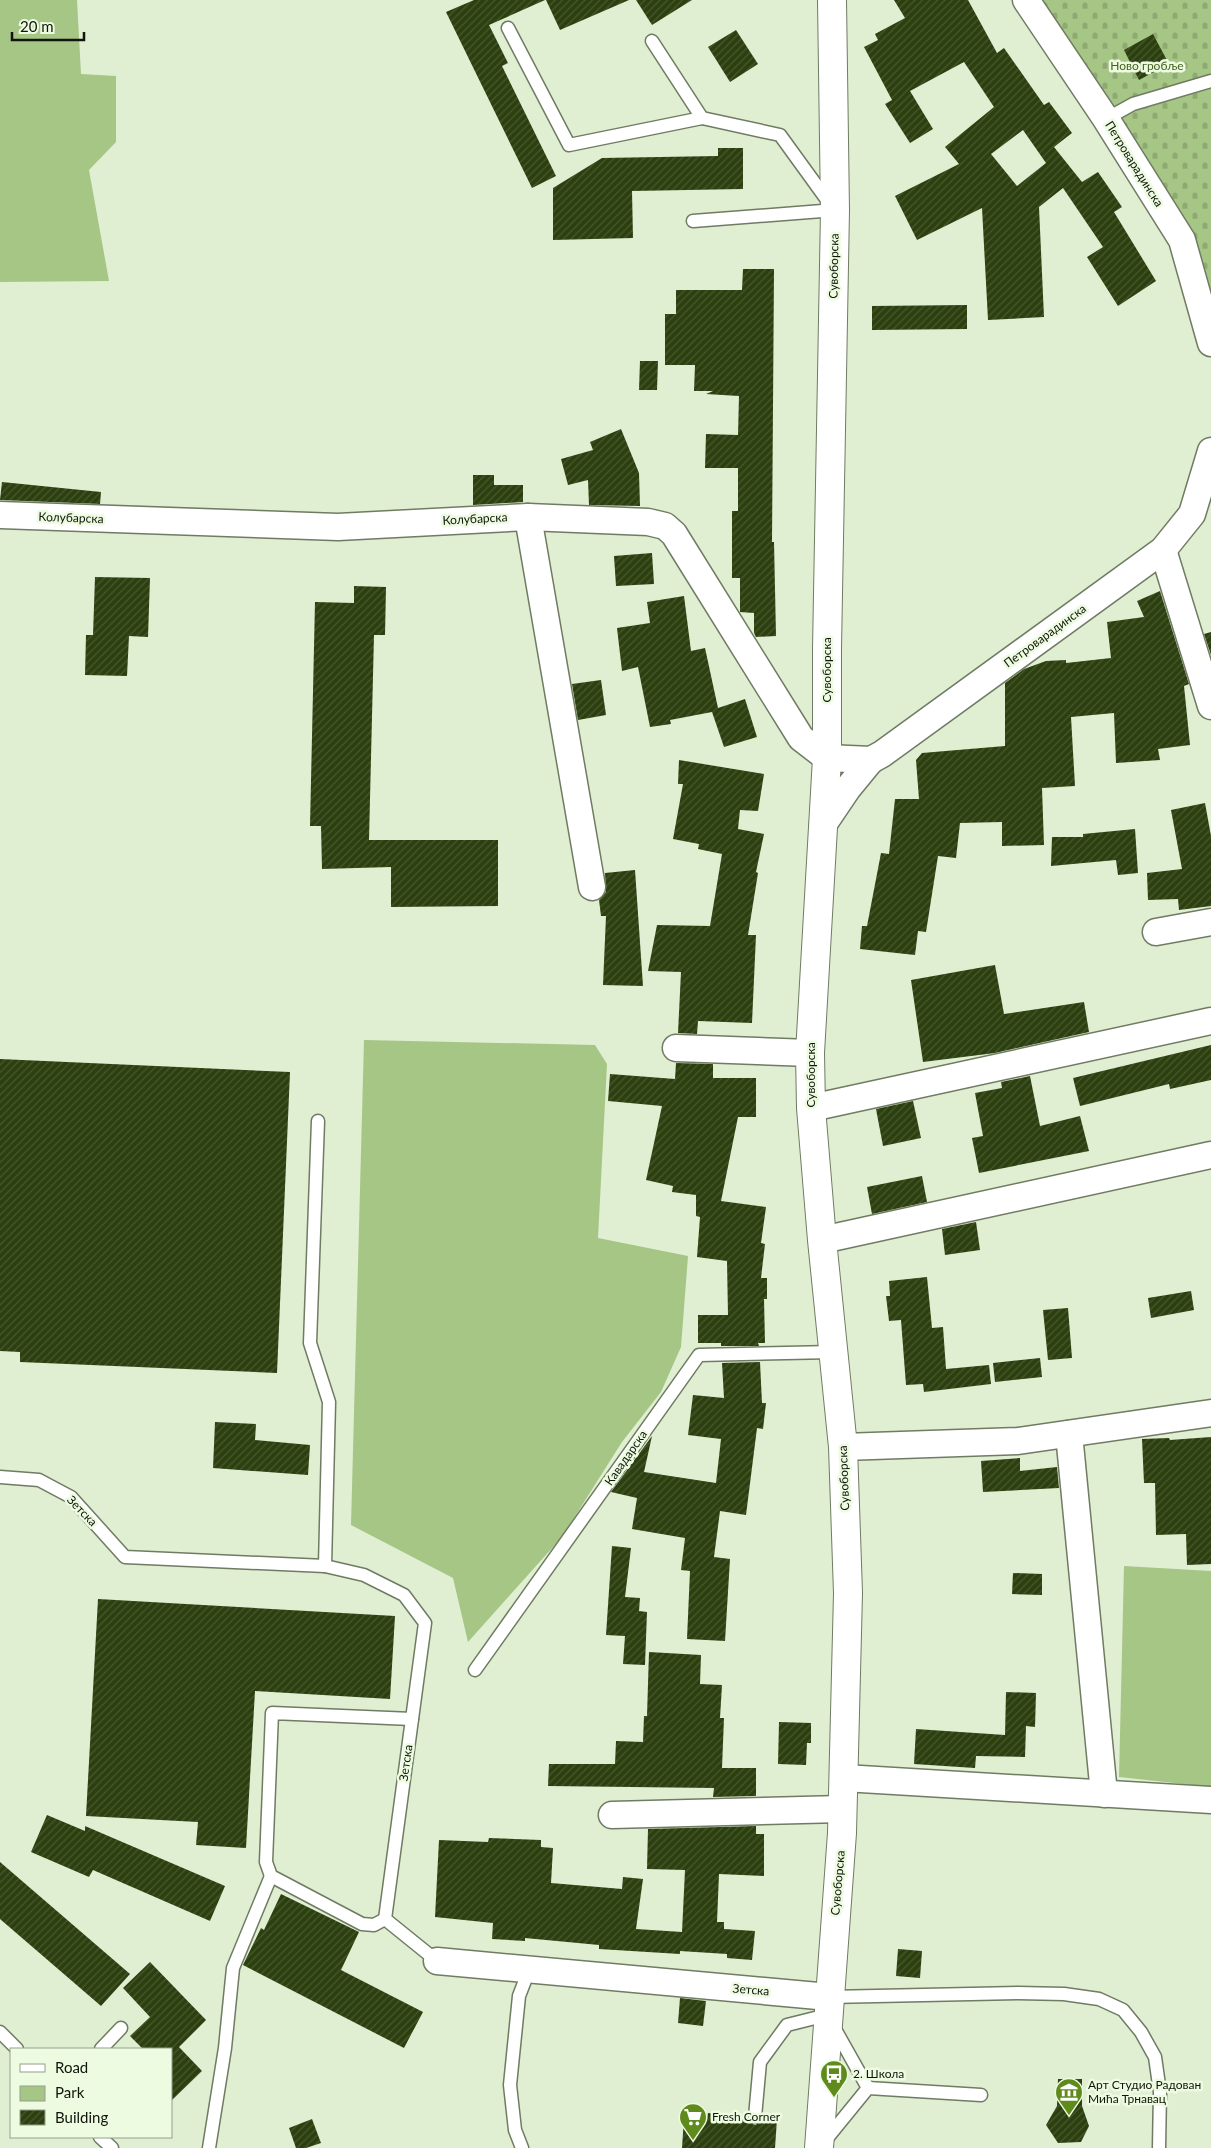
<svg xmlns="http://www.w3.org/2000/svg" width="1211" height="2148" font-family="Lato,sans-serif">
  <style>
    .green { fill: #a6c686 }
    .cemetery { fill: url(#cemetery-stones) }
    .building { fill: url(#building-hatch); fill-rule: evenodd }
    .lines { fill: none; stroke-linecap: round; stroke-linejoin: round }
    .service-casing { stroke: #6f7b63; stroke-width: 15 }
    .minor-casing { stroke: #6f7b63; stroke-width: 29 }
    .secondary-casing { stroke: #6f7b63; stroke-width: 30 }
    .service { stroke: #fff; stroke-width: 12 }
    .minor { stroke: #fff; stroke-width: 26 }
    .secondary { stroke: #fff; stroke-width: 28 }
    .labels { text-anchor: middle; stroke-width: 5; stroke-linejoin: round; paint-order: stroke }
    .park-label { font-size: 12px; fill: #456122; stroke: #edfbe0 }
    .street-label { font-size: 12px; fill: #11150c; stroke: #edfbe0 }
    .poi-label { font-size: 12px; fill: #11150c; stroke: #edfbe0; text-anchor: start }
  </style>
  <defs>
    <pattern id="cemetery-stones" width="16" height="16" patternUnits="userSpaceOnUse" patternTransform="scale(1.25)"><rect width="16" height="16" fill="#a6c686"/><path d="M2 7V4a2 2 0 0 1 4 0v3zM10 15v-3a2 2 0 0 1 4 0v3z" fill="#8ea972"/></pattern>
    <pattern id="building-hatch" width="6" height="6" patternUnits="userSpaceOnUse" patternTransform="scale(1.25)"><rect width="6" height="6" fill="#2c400f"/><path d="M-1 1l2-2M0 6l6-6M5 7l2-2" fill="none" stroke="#485830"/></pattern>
  </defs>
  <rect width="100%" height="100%" fill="#e0eed2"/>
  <g class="green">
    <path d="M0,0H77L81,74L116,76V142L89,170L109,281L0,282Z"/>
    <path d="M364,1040L595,1045L607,1064L598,1238L688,1256L681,1347L661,1392L622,1442L562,1537L468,1642L453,1578L351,1525Z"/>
    <path d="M1124,1566L1211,1571V1787L1119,1777Z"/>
  </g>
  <path class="cemetery" d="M1026,0H1211V343L1182,240Z"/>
  <g class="building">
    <path d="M474,0H545L489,25L508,63L502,66L556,176L532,188L446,12Z"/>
    <path d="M546,0H629L560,30Z"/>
    <path d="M636,0H692L652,25Z"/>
    <path d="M894,0H968L997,53L1004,48L1044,105L1049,102L1072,133L1054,147L1082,182L1098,172L1122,207L1114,212L1156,281L1118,306L1087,257L1103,247L1063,188L1039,207L1044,317L988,320L982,208L917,240L895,196L959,164L945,147L994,107L964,62L910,91L933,129L910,143L885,104L892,100L864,47L878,40L875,34L905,18ZM1023,130L1046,163L1017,186L991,154Z"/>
    <path d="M736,30L758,64L730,82L708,47Z"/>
    <path d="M1153,34L1169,64L1139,80L1124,50Z"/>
    <path d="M718,148H743V189L632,191L633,238L553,240V188L602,158L718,156Z"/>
    <path d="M743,269H774L772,542H774L776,636L756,637L754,633V613L740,612V578H732V511H738V468H705L706,434L738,435L739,396L706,394L713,391H694L695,365H665V314H676V290H742Z"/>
    <path d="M967,305V329L872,330V306Z"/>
    <path d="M640,361H658L657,390H639Z"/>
    <path d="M621,429L639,473L640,506L589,505L588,480L568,485L561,459L593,450L590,442Z"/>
    <path d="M473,475H494V485H523V502L473,505Z"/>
    <path d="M2,482L101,492L100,504L0,500Z"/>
    <path d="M652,553L654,584L616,586L614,556Z"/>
    <path d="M95,577L150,578L148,637L129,636L127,676L85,675L86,635H93Z"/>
    <path d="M354,586L386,587L385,635H374L369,840H498V906L391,907V867L322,869L321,826H310L315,602L354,603Z"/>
    <path d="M1160,591L1189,684L1184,686L1190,745L1158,749L1160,760L1116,763L1114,713L1071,717L1075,786L1042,788L1044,845L1002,846V822L960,823L956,858L938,856L926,932L918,931L915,955L860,949L862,926H867L881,853L889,854L895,799H919L916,760L922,753L1005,746V683L1024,669L1046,661L1066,660V663L1111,658L1107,622L1144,617L1137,601Z"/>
    <path d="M684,596L691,651L705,648L718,708L745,699L757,737L724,747L712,712L670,720L671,724L650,727L638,667L622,671L617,628L650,623L647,602Z"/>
    <path d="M1211,632V655L1204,634Z"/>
    <path d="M601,680L606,715L578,720L572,684Z"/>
    <path d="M679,760L764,774L758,811L740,810L738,829L764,834L756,872L758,873L748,935H756L752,1023L698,1021L697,1034L678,1033L681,972L648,971L657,925L710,926L722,854L698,849L699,844L673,839L683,784H678Z"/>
    <path d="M1205,803L1211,836V906L1179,910L1178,899L1148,900L1147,873L1182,869L1171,810Z"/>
    <path d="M1135,829L1138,873L1118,875L1116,860L1051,866L1052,837H1083V834Z"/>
    <path d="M635,870L643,986L603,985L606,916H601L599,900L606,892L605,873Z"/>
    <path d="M995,965L1004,1014L1084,1002L1089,1032L995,1053L923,1062L911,980Z"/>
    <path d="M1211,1045V1080L1170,1089L1169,1084L1080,1106L1073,1078Z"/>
    <path d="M0,1059L290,1072L277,1373L20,1362V1352L0,1351Z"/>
    <path d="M676,1063L713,1064V1078H756V1117H738L721,1201L766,1207L761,1243L765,1244L761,1278H767V1299H764L765,1343H758L759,1346H721V1343H698V1315H728L727,1261L697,1257L700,1217L696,1216V1195L672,1192L673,1186L646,1180L662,1106L608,1101L610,1074L675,1079Z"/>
    <path d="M1030,1076L1040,1126L1080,1116L1089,1151L979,1173L972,1138L983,1136L975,1093L1002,1088L1001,1082Z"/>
    <path d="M913,1101L921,1138L883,1146L876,1109Z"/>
    <path d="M922,1176L927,1202L872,1214L867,1187Z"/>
    <path d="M976,1222L980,1250L945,1255L942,1229Z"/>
    <path d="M927,1277L932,1328L943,1327L946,1369L989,1365L991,1384L924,1392L923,1384L906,1385L901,1320L889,1321L886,1296H890L889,1281Z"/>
    <path d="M1191,1291L1194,1310L1151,1318L1148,1298Z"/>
    <path d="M1068,1308L1072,1358L1048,1360L1043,1310Z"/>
    <path d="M1040,1358L1042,1377L995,1382L993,1363Z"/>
    <path d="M760,1362L762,1403H766L763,1429L757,1428L746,1515L720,1511L714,1557L730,1559L725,1641L687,1639L690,1571L681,1570L685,1538L632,1529L637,1498L611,1492L652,1436L644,1472L716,1483L721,1439L688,1435L693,1395L724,1398L722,1363Z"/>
    <path d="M215,1422L256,1424L255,1440L310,1445L308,1475L213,1468Z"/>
    <path d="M1211,1437V1564L1187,1565L1186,1534L1156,1535L1155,1483H1144L1142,1439L1169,1438L1170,1440Z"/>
    <path d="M1020,1458V1471L1057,1467L1059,1488L983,1492L981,1461Z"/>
    <path d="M612,1546L631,1548L625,1597L640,1598L639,1611L647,1612L645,1665L623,1664L625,1636L606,1635Z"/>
    <path d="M1013,1573L1042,1574V1595L1012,1594Z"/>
    <path d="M98,1599L395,1616L390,1699L255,1691L246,1848L196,1845L198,1822L86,1816Z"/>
    <path d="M649,1652L701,1655L700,1684L722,1685L720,1718H724L722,1768H756V1796L713,1797L714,1788L548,1786L549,1764H615L616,1741L643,1742L644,1716H647Z"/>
    <path d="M1006,1692L1036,1693L1035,1727L1026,1726L1025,1757L976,1756L975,1768L914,1764L916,1729L1005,1735Z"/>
    <path d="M779,1722L811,1723V1743H807L806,1765L778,1764Z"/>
    <path d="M47,1815L85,1831V1826L225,1886L210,1921L93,1870L89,1877L31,1852Z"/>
    <path d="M756,1826V1834H764V1876L719,1874L717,1922H724V1929L755,1931L752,1960L727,1958V1954L680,1951V1954L599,1949V1945L525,1938V1941L492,1939L493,1923L435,1917L439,1840L488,1842L489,1838L541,1840V1847L553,1848L551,1883L622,1889L623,1877L643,1879L636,1929L682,1932L685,1870L647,1869L648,1829Z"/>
    <path d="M0,1862L130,1974L101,2006L0,1919Z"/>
    <path d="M281,1894L359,1932L341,1970L423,2012L404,2048L243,1965L261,1928L264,1930Z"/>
    <path d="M898,1949L922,1951L920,1978L896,1976Z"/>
    <path d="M150,1962L206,2020L179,2047L202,2071L171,2101V2049H143L130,2036L150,2017L123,1988Z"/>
    <path d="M680,1998L706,2001L703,2026L678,2023Z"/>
    <path d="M1058,2079H1082V2106L1089,2126L1081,2142L1058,2143L1046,2125L1057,2106Z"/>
    <path d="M708,2113L747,2117L750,2123L755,2125L761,2122L763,2118L777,2119L775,2148H682L684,2118L707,2120Z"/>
    <path d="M312,2119L321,2143L306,2148H296L289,2128Z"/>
  </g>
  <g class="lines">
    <g class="service-casing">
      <g id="service">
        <path d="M508,28L569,145L702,118L780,135L830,204"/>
        <path d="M652,41L702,118"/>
        <path d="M1106,119L1133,104L1211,81"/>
        <path d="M693,221L835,210"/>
        <path d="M318,1121L310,1343L329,1402L325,1566"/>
        <path d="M0,1477L39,1480L71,1497L125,1557L325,1566L364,1575L404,1595L425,1623L385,1919L437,1961"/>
        <path d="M475,1670L699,1355L833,1352"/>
        <path d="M385,1919L374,1925L362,1924L271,1876L266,1862L272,1713L412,1719"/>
        <path d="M829,1997L1018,1993L1064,1994L1099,1999L1123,2010L1141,2032L1155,2057L1160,2092L1159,2148"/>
        <path d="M0,2032L17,2049"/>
        <path d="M101,2049L121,2028"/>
        <path d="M755,2117L760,2062L787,2025L827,2015L868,2088"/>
        <path d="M100,2137L112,2148"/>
        <path d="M824,2142L868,2088L981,2095"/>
        <path d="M209,2148L225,2048L233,1968L271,1876"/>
        <path d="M522,2148L515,2130L510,2085L519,1996L529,1970"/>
      </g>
    </g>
    <g class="minor-casing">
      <g id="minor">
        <path d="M1026,0L1106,119L1182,240L1211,343"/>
        <path d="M0,515L338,527L528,517L648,522L665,526L674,534L801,738L827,758L871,760L882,754L1163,550L1192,514L1211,451"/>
        <path d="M528,517L592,887"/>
        <path d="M1163,550L1211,706"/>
        <path d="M823,825L848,788L871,760"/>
        <path d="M1156,932L1211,922"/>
        <path d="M676,1048L810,1053"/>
        <path d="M811,1108L1211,1021"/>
        <path d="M822,1240L1211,1155"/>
        <path d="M1069,1434L1104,1794"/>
        <path d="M843,1447L1018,1441L1211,1413"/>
        <path d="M844,1778L1211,1800"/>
        <path d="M612,1815L842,1809"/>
        <path d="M437,1961L829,1997"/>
      </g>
    </g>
    <g class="secondary-casing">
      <path id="secondary" d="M819,2148L842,1833L848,1593L843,1447L822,1240L811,1108L810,1053L827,758V649L835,210L832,0"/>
    </g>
    <use href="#service" class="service"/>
    <use href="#minor" class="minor"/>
    <use href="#secondary" class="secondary"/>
  </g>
  <defs>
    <g id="bus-pin" transform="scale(1.4375)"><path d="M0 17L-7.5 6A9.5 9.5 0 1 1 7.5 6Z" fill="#5f8b1c" stroke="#edfbe0"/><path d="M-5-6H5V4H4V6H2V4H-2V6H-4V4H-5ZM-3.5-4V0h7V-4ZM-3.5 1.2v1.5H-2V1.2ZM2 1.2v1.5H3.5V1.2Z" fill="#fff"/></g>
    <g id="museum-pin" transform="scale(1.4375)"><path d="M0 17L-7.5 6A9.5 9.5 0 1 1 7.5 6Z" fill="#5f8b1c" stroke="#edfbe0"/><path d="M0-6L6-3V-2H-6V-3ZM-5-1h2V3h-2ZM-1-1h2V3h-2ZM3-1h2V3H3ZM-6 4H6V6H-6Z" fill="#fff"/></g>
    <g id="supermarket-pin" transform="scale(1.4375)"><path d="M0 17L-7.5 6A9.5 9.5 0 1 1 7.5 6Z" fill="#5f8b1c" stroke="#edfbe0"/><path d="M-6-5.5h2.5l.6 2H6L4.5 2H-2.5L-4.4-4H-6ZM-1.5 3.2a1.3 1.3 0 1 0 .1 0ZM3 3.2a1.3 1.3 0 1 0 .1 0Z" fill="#fff"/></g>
  </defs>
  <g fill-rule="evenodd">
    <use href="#bus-pin" x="834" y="2074"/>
    <use href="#museum-pin" x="1069" y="2092"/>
    <use href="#supermarket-pin" x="693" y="2117"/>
  </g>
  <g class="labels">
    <g class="park-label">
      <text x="1147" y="70">Ново гробље</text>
    </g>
    <g class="street-label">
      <text transform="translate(1134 164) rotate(58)" y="4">Петроварадинска</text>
      <text transform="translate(834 266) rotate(-89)" y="4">Сувоборска</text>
      <text transform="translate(71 518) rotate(2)" y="4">Колубарска</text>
      <text transform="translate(475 519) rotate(-3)" y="4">Колубарска</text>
      <text transform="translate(1045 636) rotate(-36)" y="4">Петроварадинска</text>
      <text transform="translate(827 670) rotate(-90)" y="4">Сувоборска</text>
      <text transform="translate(811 1075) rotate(-90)" y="4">Сувоборска</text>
      <text transform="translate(626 1458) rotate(-55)" y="4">Кавадарска</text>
      <text transform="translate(844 1478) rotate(-92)" y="4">Сувоборска</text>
      <text transform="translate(82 1511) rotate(46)" y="4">Зетска</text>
      <text transform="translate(406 1763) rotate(-82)" y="4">Зетска</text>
      <text transform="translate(838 1883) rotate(-85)" y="4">Сувоборска</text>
      <text transform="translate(751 1990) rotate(5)" y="4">Зетска</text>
    </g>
    <g class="poi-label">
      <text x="853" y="2078">2. Школа</text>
      <text x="1088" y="2089">Арт Студио Радован<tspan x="1088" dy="14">Мића Трнавац</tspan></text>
      <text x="712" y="2121">Fresh Corner</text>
    </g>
  </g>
  <rect x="10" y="2048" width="162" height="90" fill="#edfbe0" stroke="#959f8b"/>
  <rect x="20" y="2064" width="25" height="8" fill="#ffffff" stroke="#959f8b"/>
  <text x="55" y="2073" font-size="15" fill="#11150c">Road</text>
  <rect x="20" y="2086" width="25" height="15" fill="#a6c686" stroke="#959f8b"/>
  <text x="55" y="2098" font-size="15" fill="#11150c">Park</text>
  <rect x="20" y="2110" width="25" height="15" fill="url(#building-hatch)" stroke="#959f8b"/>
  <text x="55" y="2123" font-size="15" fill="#11150c">Building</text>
  <path d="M12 32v8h72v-8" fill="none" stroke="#11150c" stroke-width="2.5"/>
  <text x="20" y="32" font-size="15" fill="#11150c" stroke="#edfbe0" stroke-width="4" paint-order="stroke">20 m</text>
</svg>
